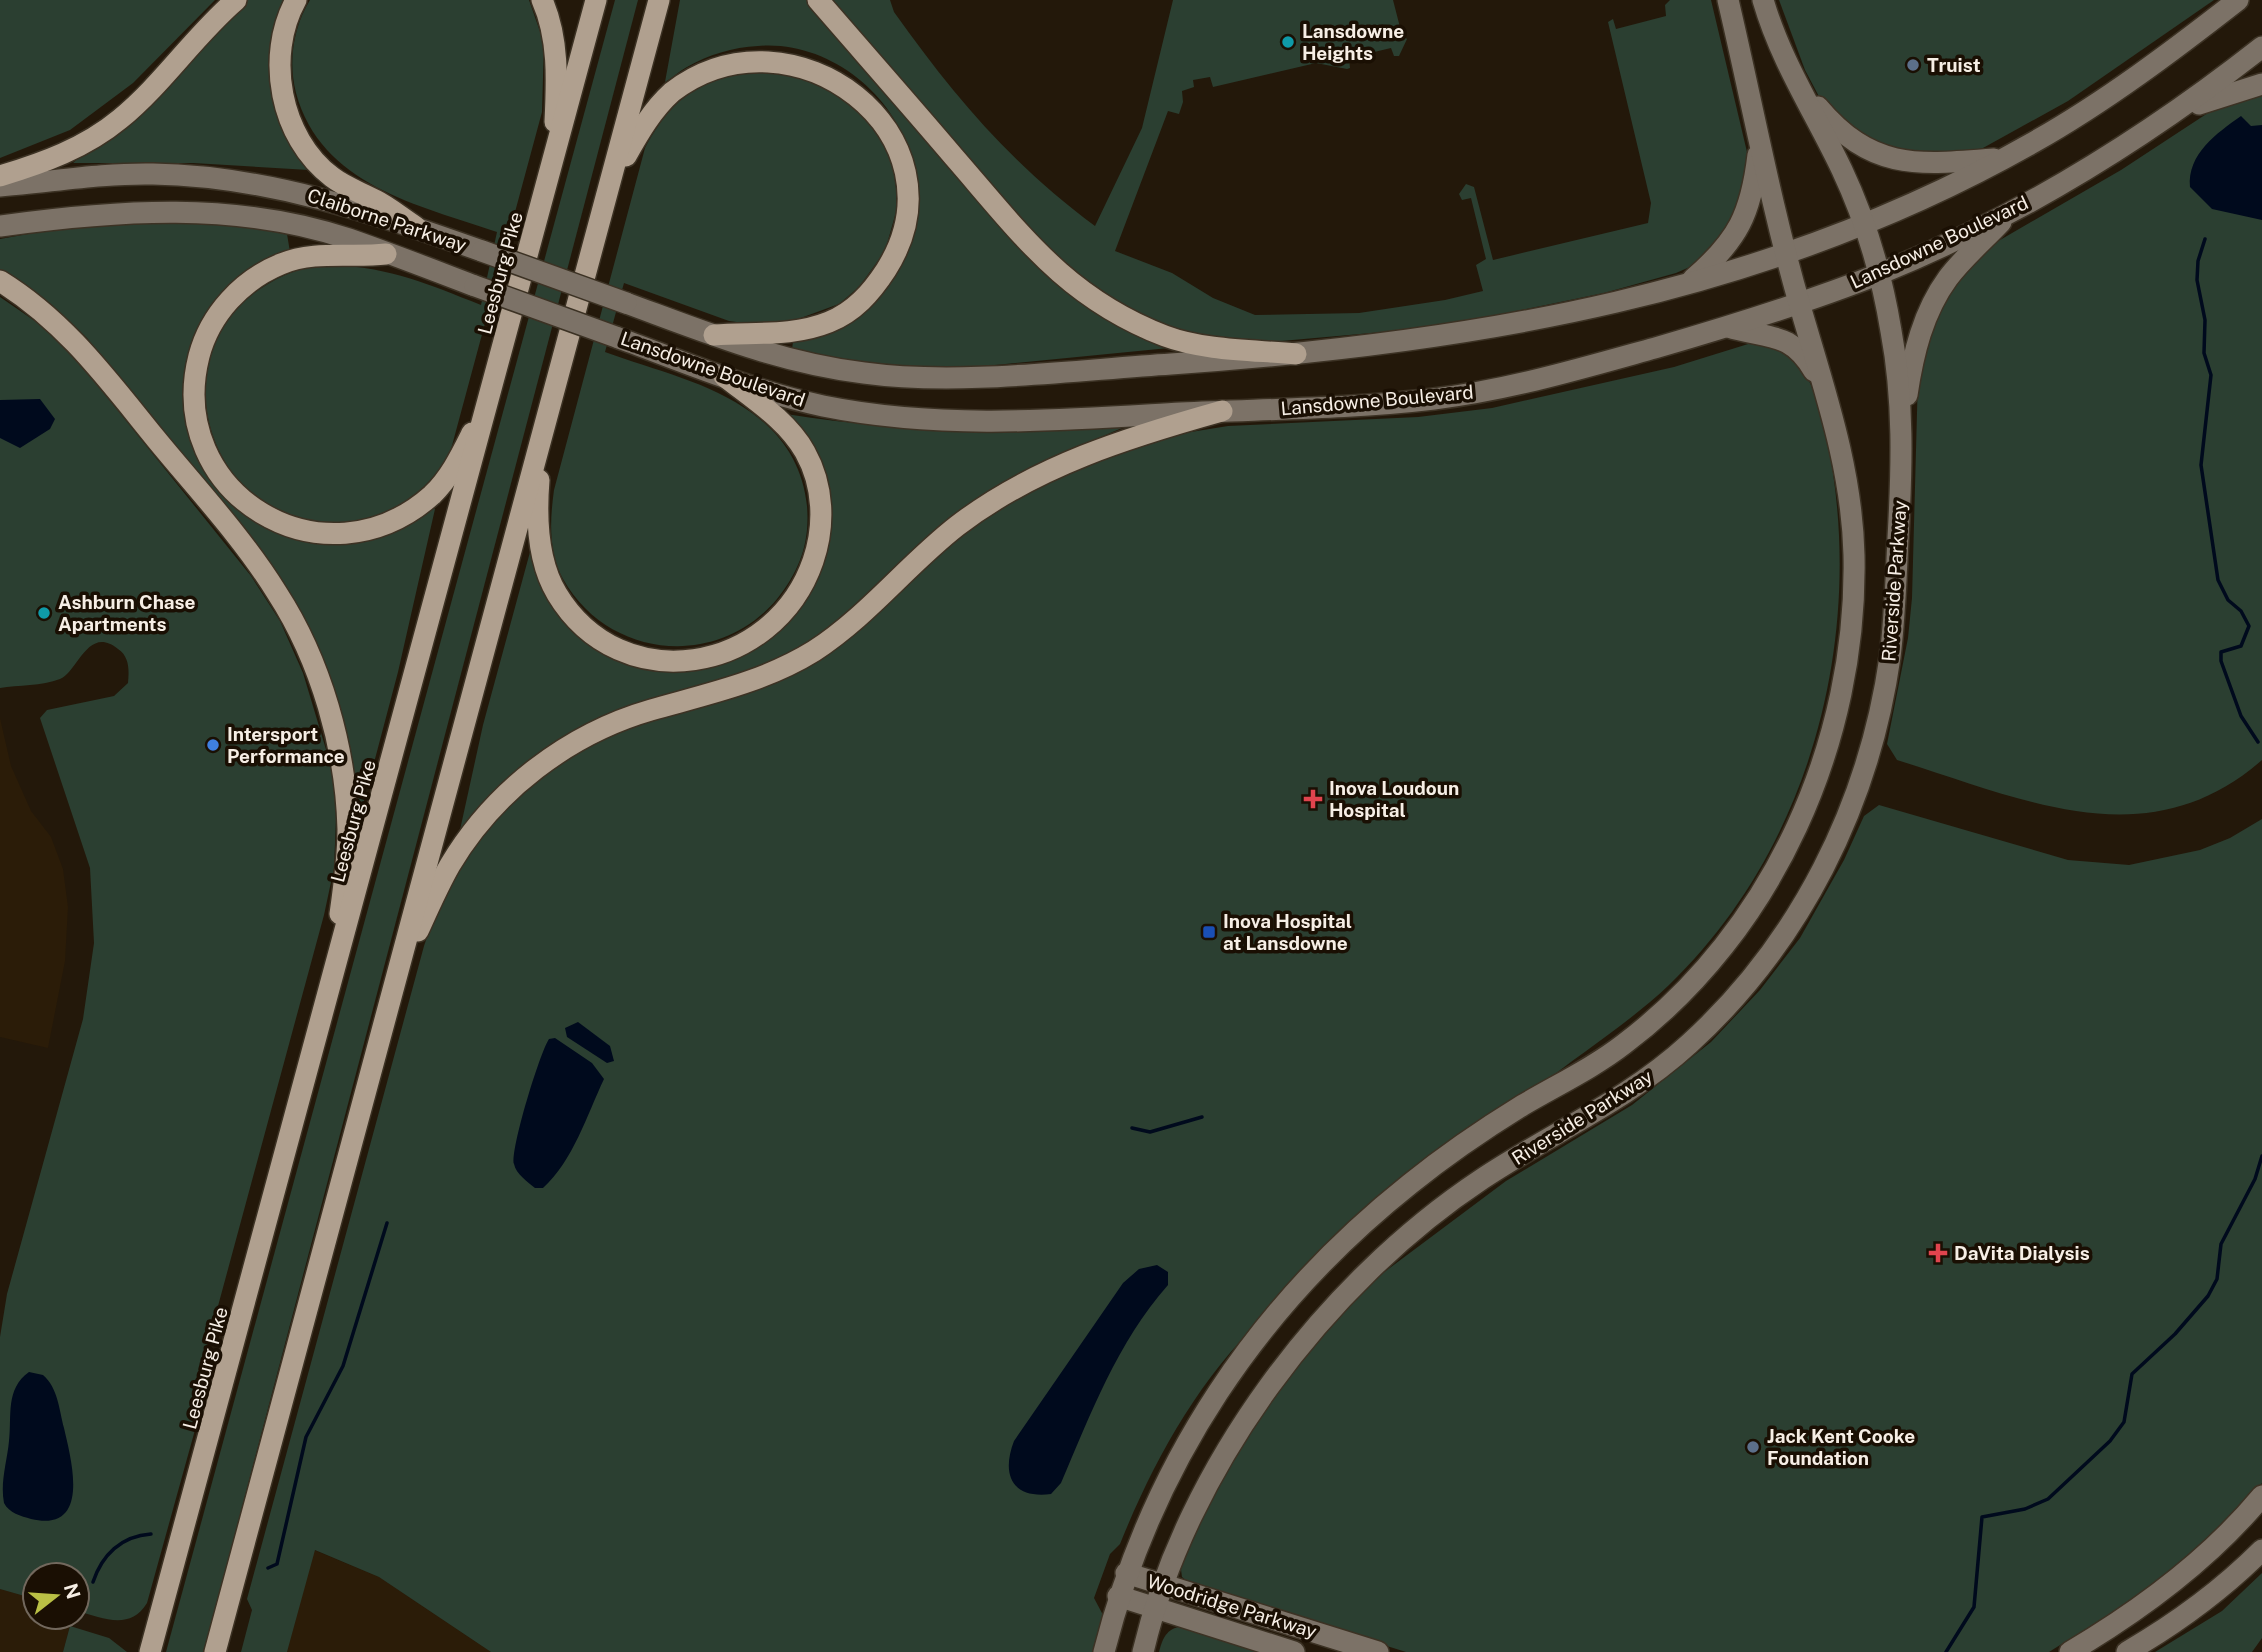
<svg xmlns="http://www.w3.org/2000/svg" width="2262" height="1652" font-family="'Public Sans',sans-serif">
  <style>
    .built { fill: #2b1c08 }
    .green { fill: #2b3f31 }
    .water { fill: #000a1d }
    .lines { fill: none; stroke-linecap: round; stroke-linejoin: round }
    .stream { stroke: #000a1d; stroke-width: 3.5 }
    .secondary-casing { stroke: #3c3224; stroke-width: 24 }
    .highway-casing { stroke: #3c3224; stroke-width: 24 }
    .secondary { stroke: #7c7267; stroke-width: 21 }
    .highway { stroke: #b0a08f; stroke-width: 21 }
    .secondary-bridge-casing { stroke: #3c3224; stroke-width: 24; stroke-linecap: butt }
    .secondary-bridge { stroke: #7c7267; stroke-width: 21 }
    .culture-dot { fill: #0f9aa8; stroke: #1a0f03; stroke-width: 2.5 }
    .service-dot { fill: #5c6f8a; stroke: #1a0f03; stroke-width: 2.5 }
    .shop-dot { fill: #3f7fe0; stroke: #1a0f03; stroke-width: 2.5 }
    .health-dot { fill: #e0444e; stroke: #1a0f03; stroke-width: 2.5 }
    .transit-dot { fill: #1a4fb4; stroke: #1a0f03; stroke-width: 2.5 }
    .labels { text-anchor: middle; stroke-width: 7; stroke-linejoin: round; paint-order: stroke }
    .poi-label { font-size: 19px; font-weight: bold; fill: #f6eee5; stroke: #1a0f03; text-anchor: start }
    .street-label { font-size: 19px; fill: #f6eee5; stroke: #1a0f03 }
  </style>
  <rect width="100%" height="100%" fill="#23180a"/>
  <g class="built">
    <path d="M0,718L11,766L31,811L51,837L63,869L68,907L65,961L48,1048L0,1037Z"/>
    <path d="M314,1550L379,1577L491,1652H287Z"/>
    <path d="M0,1589L35,1599V1617H72L63,1652H0Z"/>
  </g>
  <g class="green">
    <path d="M0,0H215L133,83L70,130L0,158Z"/>
    <path d="M247,0H286C255,78 276,99 309,170L193,163H73Z"/>
    <path d="M310,0H529L544,43L542,112L450,453C428,491 398,512 355,521C224,549 147,365 260,289C282,274 307,264 334,265C392,268 428,284 481,305L497,232C418,205 321,185 296,93C288,61 293,28 310,0Z"/>
    <path d="M615,0H638L214,1614L203,1652H166Z"/>
    <path d="M680,0H811L1024,246L1179,347L965,368L855,365L792,349L793,342C815,336 830,326 849,313C860,305 875,298 884,288C904,266 914,228 913,199C912,185 913,170 910,156C893,91 825,40 758,46C733,47 708,55 687,67C679,71 673,78 665,82Z"/>
    <path d="M828,0H890L894,12C953,95 1012,165 1095,226L1142,128L1173,0H1393L1402,35L1407,39L1399,56H1394L1391,48L1349,58L1350,68L1347,69L1316,63L1213,87L1210,77L1193,80L1194,87L1182,91L1183,102L1179,114L1168,111L1115,251L1172,273L1213,298L1255,315L1359,313L1445,300L1483,291L1476,265L1486,259L1471,198L1462,200L1459,194L1466,184L1474,187L1493,260L1648,223L1651,203L1608,22L1613,19L1616,29L1666,16L1665,5L1670,0H1711L1747,152L1749,176L1738,220L1692,266L1676,273L1604,293L1439,327L1270,342H1239L1191,334L1151,320L1107,297L1051,253Z"/>
    <path d="M1779,0H2214L2068,101L1983,148L1936,161L1867,144L1824,106L1805,70Z"/>
    <path d="M736,68L816,74L880,132L892,160L896,188V212L885,251L859,287L839,304L787,323L759,325L729,321L624,283L605,352C654,370 710,382 752,413C784,436 803,467 807,506C810,542 800,570 777,599C718,670 608,659 563,579C548,552 550,519 554,490L645,148C672,99 687,93 736,68Z"/>
    <path d="M2262,91V760C2148,860 2023,799 1897,760L1887,744L1908,638L1912,598L1918,376L1920,358L1945,292L1988,247L2121,170L2214,109Z"/>
    <path d="M172,219L268,229L287,234L290,252L257,267L188,361L184,405L188,433L196,450L218,488L233,503L265,526L305,539L341,542L365,539L385,533L432,507L435,509L398,672L357,827L301,614L281,580L87,338L51,304L0,272V239L95,222Z"/>
    <path d="M0,297L48,330L74,356L251,576L280,621L303,673L334,776L336,819L334,868L324,915L205,1354L213,1365L147,1603C130,1631 103,1618 77,1611V1575H35V1599L0,1589V1337L7,1294L83,1019L94,943L90,868L40,718L47,710L114,696L128,683C129,671 130,657 118,649C88,624 77,673 60,679C42,686 18,685 0,688Z"/>
    <path d="M1761,340C1768,341 1779,342 1785,346C1814,368 1828,438 1833,473C1860,656 1805,854 1669,985C1628,1024 1580,1053 1536,1089C1445,1166 1354,1242 1262,1319C1198,1380 1153,1462 1120,1544L1110,1554L1094,1598L1103,1615L1095,1652H491L379,1577L315,1550L287,1652H241L252,1610L247,1599L424,946L441,896L476,839L533,777L608,731L828,653L860,630L915,576L975,524L1019,495L1064,473L1160,437L1228,426L1418,417L1492,408L1674,367Z"/>
    <path d="M786,414C902,433 1014,430 1131,424L1030,468L986,494L838,624L800,648L764,666L594,728L458,839L483,725L533,541L575,627L711,666L754,649L781,629L801,606L827,534Z"/>
    <path d="M1879,805L2068,860L2129,865L2200,850L2230,838L2262,819V1483L2228,1522L2159,1583L2049,1652H1406L1190,1584L1182,1577L1180,1562L1239,1445L1304,1355L1375,1279L1506,1181L1632,1105L1711,1042L1760,990L1800,938L1844,860L1864,816Z"/>
    <path d="M2262,1573V1638L2252,1652H2155L2222,1611Z"/>
    <path d="M70,1626L109,1638L127,1652H63Z"/>
    <path d="M1185,1626L1269,1652H1159C1163,1636 1168,1627 1185,1626Z"/>
  </g>
  <g class="water">
    <path d="M2241,116L2251,126L2262,125V220L2212,209L2190,187C2187,154 2217,133 2241,116Z"/>
    <path d="M40,399L55,419L50,429L20,448L0,438V400Z"/>
    <path d="M578,1022L610,1046L614,1061L607,1063L567,1037L565,1028Z"/>
    <path d="M555,1038L592,1063L604,1079C587,1115 573,1161 543,1188H535C528,1182 516,1174 514,1164C510,1150 540,1052 549,1039Z"/>
    <path d="M1157,1265L1168,1272V1285C1117,1343 1091,1413 1061,1483L1051,1494C1012,1499 1001,1475 1014,1441L1123,1283L1139,1269Z"/>
    <path d="M29,1372L43,1375C58,1388 59,1409 64,1428C71,1459 92,1533 31,1519C21,1516 9,1513 4,1503C0,1482 7,1462 9,1441C12,1416 5,1389 29,1372Z"/>
  </g>
  <g class="lines">
    <g class="stream">
      <path d="M2205,239L2198,261L2197,280L2205,320L2204,353L2211,375L2201,465L2218,580L2228,600L2241,611L2249,626L2241,646L2221,652V661L2241,716L2258,742"/>
      <path d="M1132,1128L1150,1132L1202,1117"/>
      <path d="M268,1568L277,1564L306,1437L343,1366L387,1223"/>
      <path d="M93,1582C102,1555 121,1536 151,1534"/>
      <path d="M1946,1652L1974,1607L1982,1517L2025,1509L2048,1499L2110,1441L2124,1422L2132,1374L2175,1334L2208,1296L2217,1279L2221,1244L2255,1179L2262,1156"/>
    </g>
    <g class="secondary-casing">
      <g id="secondary">
        <path d="M2199,104L2262,84"/>
        <path d="M1818,107C1872,171 1918,165 1994,159"/>
        <path d="M0,186C51,182 102,173 153,174C270,176 374,213 482,251"/>
        <path d="M0,226C117,210 236,201 349,239C392,254 433,270 475,286"/>
        <path d="M1693,279C1738,240 1751,214 1758,155"/>
        <path d="M626,303C705,332 780,363 864,373C958,386 1075,370 1171,364C1474,343 1767,294 2034,142C2105,102 2174,50 2238,0"/>
        <path d="M1728,327C1768,339 1791,331 1814,371"/>
        <path d="M616,337C684,362 752,391 823,406C942,430 1061,420 1181,413C1265,409 1350,409 1434,399C1509,390 1583,368 1655,348C1731,326 1806,303 1879,274C2017,218 2145,139 2262,47"/>
        <path d="M1907,395C1913,354 1923,312 1948,278C1963,258 1984,240 2001,222"/>
        <path d="M1126,1573L1378,1652"/>
        <path d="M1118,1596L1294,1652"/>
        <path d="M1104,1652C1152,1463 1258,1305 1410,1184C1446,1155 1484,1129 1523,1105C1557,1085 1593,1068 1624,1044C1774,931 1858,741 1854,555C1852,468 1824,389 1800,306C1771,206 1752,102 1728,0"/>
        <path d="M1143,1652C1186,1468 1325,1283 1482,1179C1551,1133 1627,1101 1689,1044C1800,943 1869,805 1890,657C1895,617 1896,578 1898,538C1902,468 1904,400 1891,331C1882,276 1866,221 1842,170C1815,113 1781,62 1763,0"/>
        <path d="M2070,1652C2141,1610 2209,1560 2262,1496"/>
        <path d="M2127,1652C2177,1623 2221,1591 2262,1550"/>
      </g>
    </g>
    <g class="highway-casing">
      <g id="highway">
        <path d="M296,0C265,56 280,138 332,177C345,187 360,192 375,200C389,207 402,218 416,227"/>
        <path d="M542,0C559,38 557,81 555,122"/>
        <path d="M818,0C863,52 909,104 954,157C1021,234 1066,298 1165,336C1205,351 1254,350 1296,354"/>
        <path d="M626,156C639,133 652,110 672,92C792,0 971,135 886,270C871,293 854,312 829,322C792,337 753,332 714,335"/>
        <path d="M0,176C43,163 85,148 120,119C163,84 194,36 236,0"/>
        <path d="M386,254C350,258 315,250 281,264C242,280 210,314 199,356C164,494 324,591 432,495C450,478 461,455 472,433"/>
        <path d="M0,281C65,321 108,380 156,439C197,489 243,538 277,593C321,661 346,749 348,829C348,858 344,886 340,914"/>
        <path d="M539,480C536,517 537,561 557,594C621,700 774,674 813,561C825,526 824,486 805,452C787,420 753,399 724,376"/>
        <path d="M418,931C428,909 438,886 450,865C494,791 568,734 651,710C707,694 764,682 814,651C868,616 907,565 957,526C1035,466 1129,437 1222,411"/>
        <path d="M150,1652L596,0"/>
        <path d="M215,1652L659,0"/>
      </g>
    </g>
    <use href="#secondary" class="secondary"/>
    <use href="#highway" class="highway"/>
    <g class="secondary-bridge-casing">
      <g id="secondary-bridge">
        <path d="M482,251L626,303"/>
        <path d="M475,286L616,337"/>
      </g>
    </g>
    <use href="#secondary-bridge" class="secondary-bridge"/>
  </g>
  <g class="culture-dot">
    <circle cx="1288" cy="42" r="7"/>
    <circle cx="44" cy="613" r="7"/>
  </g>
  <g class="service-dot">
    <circle cx="1913" cy="65" r="7"/>
    <circle cx="1753" cy="1447" r="7"/>
  </g>
  <circle class="shop-dot" cx="213" cy="745" r="7"/>
  <g class="health-dot">
    <path d="M1309.5 788.5h7v7h7v7h-7v7h-7v-7h-7v-7h7z"/>
    <path d="M1934.5 1242.5h7v7h7v7h-7v7h-7v-7h-7v-7h7z"/>
  </g>
  <rect class="transit-dot" x="1202" y="925" width="14" height="14" rx="3.5"/>
  <g class="labels">
    <g class="poi-label">
      <text x="1302" y="38">Lansdowne<tspan x="1302" dy="22">Heights</tspan></text>
      <text x="1927" y="72">Truist</text>
      <text x="58" y="609">Ashburn Chase<tspan x="58" dy="22">Apartments</tspan></text>
      <text x="227" y="741">Intersport<tspan x="227" dy="22">Performance</tspan></text>
      <text x="1329" y="795">Inova Loudoun<tspan x="1329" dy="22">Hospital</tspan></text>
      <text x="1223" y="928">Inova Hospital<tspan x="1223" dy="22">at Lansdowne</tspan></text>
      <text x="1954" y="1260">DaVita Dialysis</text>
      <text x="1767" y="1443">Jack Kent Cooke<tspan x="1767" dy="22">Foundation</tspan></text>
    </g>
    <g class="street-label">
      <text transform="translate(387 220) rotate(18)" y="7">Claiborne Parkway</text>
      <text transform="translate(1939 242) rotate(-25)" y="7">Lansdowne Boulevard</text>
      <text transform="translate(500 273) rotate(-75)" y="7">Leesburg Pike</text>
      <text transform="translate(713 369) rotate(19)" y="7">Lansdowne Boulevard</text>
      <text transform="translate(1377 400) rotate(-5)" y="7">Lansdowne Boulevard</text>
      <text transform="translate(1894 581) rotate(-86)" y="7">Riverside Parkway</text>
      <text transform="translate(353 821) rotate(-75)" y="7">Leesburg Pike</text>
      <text transform="translate(1582 1117) rotate(-32)" y="7">Riverside Parkway</text>
      <text transform="translate(205 1368) rotate(-75)" y="7">Leesburg Pike</text>
      <text transform="translate(1232 1606) rotate(17)" y="7">Woodridge Parkway</text>
    </g>
  </g>
  <g transform="translate(56 1596) rotate(73)"><circle r="33" fill="#1a0f03" stroke="#72685d" stroke-width="2"/>
  <path d="M0-5L12 26L0 18L-12 26Z" fill="#bac045"/>
  <text y="-10" font-size="19" font-weight="bold" text-anchor="middle" fill="#f6eee5">N</text>
  </g>
</svg>
